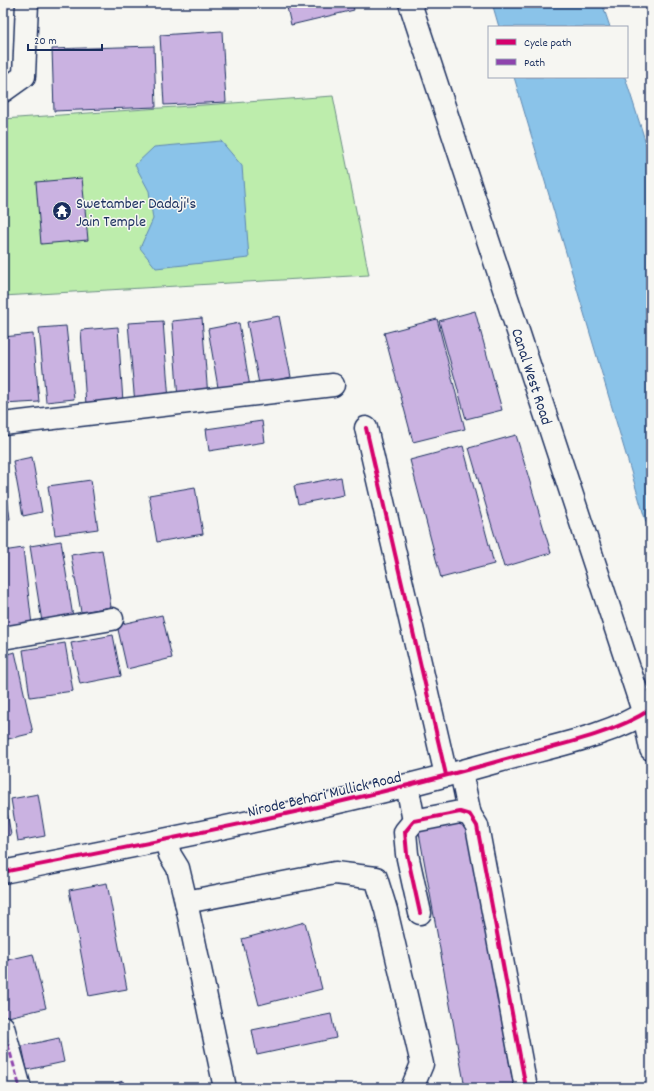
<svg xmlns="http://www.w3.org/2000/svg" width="654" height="1091" font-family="Dekko,sans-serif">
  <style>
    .green { fill: #bdedac; stroke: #6c8e85 }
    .water { fill: #8ac3e9; stroke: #5e88b1 }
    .building { fill: #cab2e1; stroke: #1b2f5e }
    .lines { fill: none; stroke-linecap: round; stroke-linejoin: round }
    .street-casing { stroke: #1b2f5e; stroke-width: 25 }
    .secondary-casing { stroke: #1b2f5e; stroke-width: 25 }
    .street { stroke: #f6f6f2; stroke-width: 22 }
    .secondary { stroke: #f6f6f2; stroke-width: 22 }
    .quiet { stroke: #8e44ad; stroke-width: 3; stroke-dasharray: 6 3; stroke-linecap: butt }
    .cycleway-casing { stroke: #f6f6f2; stroke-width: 6 }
    .cycleway { stroke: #d6006c; stroke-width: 4 }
    .labels { text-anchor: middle; stroke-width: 3; stroke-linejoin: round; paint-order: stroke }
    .poi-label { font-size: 16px; fill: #1b2f5e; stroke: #f6f6f2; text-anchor: start }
    .street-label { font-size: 16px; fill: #1b2f5e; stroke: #f6f6f2 }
  </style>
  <rect width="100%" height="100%" fill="#f6f6f2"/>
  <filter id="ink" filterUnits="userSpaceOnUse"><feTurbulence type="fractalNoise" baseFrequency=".025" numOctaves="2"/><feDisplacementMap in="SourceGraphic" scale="8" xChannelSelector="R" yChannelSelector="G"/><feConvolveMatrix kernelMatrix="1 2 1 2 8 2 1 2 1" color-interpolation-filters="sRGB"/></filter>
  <g filter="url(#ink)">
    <path class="green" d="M333,96L369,275L3,296V119Z"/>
    <g class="water">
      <path d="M492,3H602L610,27H499Z"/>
      <path d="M514,77H625L651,159V539Z"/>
      <path d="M221,141L242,166L249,258L156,268L140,248L153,219L149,191L135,165L154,147Z"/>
    </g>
    <g class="building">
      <path d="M286,3H352L354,10L291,25Z"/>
      <path d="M222,31L226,102L164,105L160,35Z"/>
      <path d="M154,46L156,107L54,111L52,49Z"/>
      <path d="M82,178L88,240L41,244L36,182Z"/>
      <path d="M475,311L502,410L466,419L439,321Z"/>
      <path d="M279,316L291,377L259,384L247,322Z"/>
      <path d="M202,318L208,397L178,399L172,321Z"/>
      <path d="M437,319L465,429L413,442L384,333Z"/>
      <path d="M163,321L169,401L135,404L128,323Z"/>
      <path d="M239,323L251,393L220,399L208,329Z"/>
      <path d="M66,326L74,399L46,402L39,328Z"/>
      <path d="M118,327L123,402L86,405L81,330Z"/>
      <path d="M33,334L39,402L3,404V337Z"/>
      <path d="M262,421L265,442L209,451L206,429Z"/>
      <path d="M516,435L551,553L504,567L469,448Z"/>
      <path d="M463,446L494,564L441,578L410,460Z"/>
      <path d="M32,457L42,512L23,516L13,461Z"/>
      <path d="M3,464L10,519L3,520Z"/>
      <path d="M341,477L344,495L298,504L294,486Z"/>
      <path d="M91,480L98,529L55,535L48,486Z"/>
      <path d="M195,487L203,534L157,542L149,495Z"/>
      <path d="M61,541L73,617L42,622L30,546Z"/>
      <path d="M23,548L32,625L3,629V551Z"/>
      <path d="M102,550L111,607L81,612L71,555Z"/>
      <path d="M162,615L172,658L127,669L117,625Z"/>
      <path d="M113,635L121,676L80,684L71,643Z"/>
      <path d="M65,643L73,691L30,697L23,650Z"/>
      <path d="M15,652L33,733L4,740L3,655Z"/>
      <path d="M3,788L11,835L3,837Z"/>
      <path d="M38,794L45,836L18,841L11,799Z"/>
      <path d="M465,818L514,1088H465L418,827Z"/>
      <path d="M107,883L127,989L89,996L69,890Z"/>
      <path d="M305,922L322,989L259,1005L242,939Z"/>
      <path d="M33,954L46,1008L4,1018L3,961Z"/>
      <path d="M331,1014L336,1038L257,1055L252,1030Z"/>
      <path d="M59,1038L64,1062L27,1070L22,1046Z"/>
      <path d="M123,1081L125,1088H99Z"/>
      <path d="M10,1082L11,1088H3V1084Z"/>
    </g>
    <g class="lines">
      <g class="street-casing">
        <g id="street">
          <path d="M3,91L24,76L27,3"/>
          <path d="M3,424L333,385"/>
          <path d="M366,428L446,775"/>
          <path d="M3,638L112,619"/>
          <path d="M461,772L470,815"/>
          <path d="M407,785L414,821"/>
          <path d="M166,840L170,855L178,868L186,902L225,1088"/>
          <path d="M3,872C169,839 336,807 499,761C548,747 609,737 651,709"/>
          <path d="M186,902L335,873L376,878L386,910L422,1064L412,1088"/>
          <path d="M420,913L407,854L405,832L414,821L460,812L470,815L477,826L526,1088"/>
          <path d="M3,1027L20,1088"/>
        </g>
      </g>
      <g class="secondary-casing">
        <path id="secondary" d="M410,3L644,714L651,749"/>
      </g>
      <use href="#street" class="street"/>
      <use href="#secondary" class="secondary"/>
      <path class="quiet" d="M3,1027L20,1088"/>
      <g class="cycleway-casing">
        <g id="cycleway">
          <path d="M366,428L446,775"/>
          <path d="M3,872C169,839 336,807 499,761C548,747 609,737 651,709"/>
          <path d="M420,913L407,854L405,832L414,821L460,812L470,815L477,826L526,1088"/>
        </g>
      </g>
      <use href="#cycleway" class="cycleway"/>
    </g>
  </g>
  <defs>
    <g id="temple-disc" transform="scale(1)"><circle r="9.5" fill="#1b2f5e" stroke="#f6f6f2"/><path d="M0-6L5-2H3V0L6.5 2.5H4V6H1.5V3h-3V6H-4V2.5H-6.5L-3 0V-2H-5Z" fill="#fff"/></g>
  </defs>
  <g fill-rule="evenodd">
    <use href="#temple-disc" x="62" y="211"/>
  </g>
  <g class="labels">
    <g class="poi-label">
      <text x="76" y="208">Swetamber Dadaji's<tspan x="76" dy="18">Jain Temple</tspan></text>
    </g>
    <g class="street-label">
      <text transform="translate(533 376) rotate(72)" y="6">Canal West Road</text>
      <text transform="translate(324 793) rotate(-13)" y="6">Nirode Behari Mullick Road</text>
    </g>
  </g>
  <rect width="654" height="1091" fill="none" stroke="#f6f6f2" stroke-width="16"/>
  <rect x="8" y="8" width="638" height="1075" fill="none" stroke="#1b2f5e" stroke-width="1.5" filter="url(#ink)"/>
  <rect x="488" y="26" width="140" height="52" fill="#f6f6f2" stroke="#9ea6b7"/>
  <rect x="496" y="39" width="20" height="6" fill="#d6006c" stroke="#9ea6b7"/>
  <text x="524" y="46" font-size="12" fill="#1b2f5e">Cycle path</text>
  <rect x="496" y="59" width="20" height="6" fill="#8e44ad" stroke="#9ea6b7"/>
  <text x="524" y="66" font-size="12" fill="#1b2f5e">Path</text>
  <path d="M28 44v6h74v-6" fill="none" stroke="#1b2f5e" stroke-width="2"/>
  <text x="34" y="44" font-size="12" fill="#1b2f5e" stroke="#f6f6f2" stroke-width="3" paint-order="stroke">20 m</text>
</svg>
